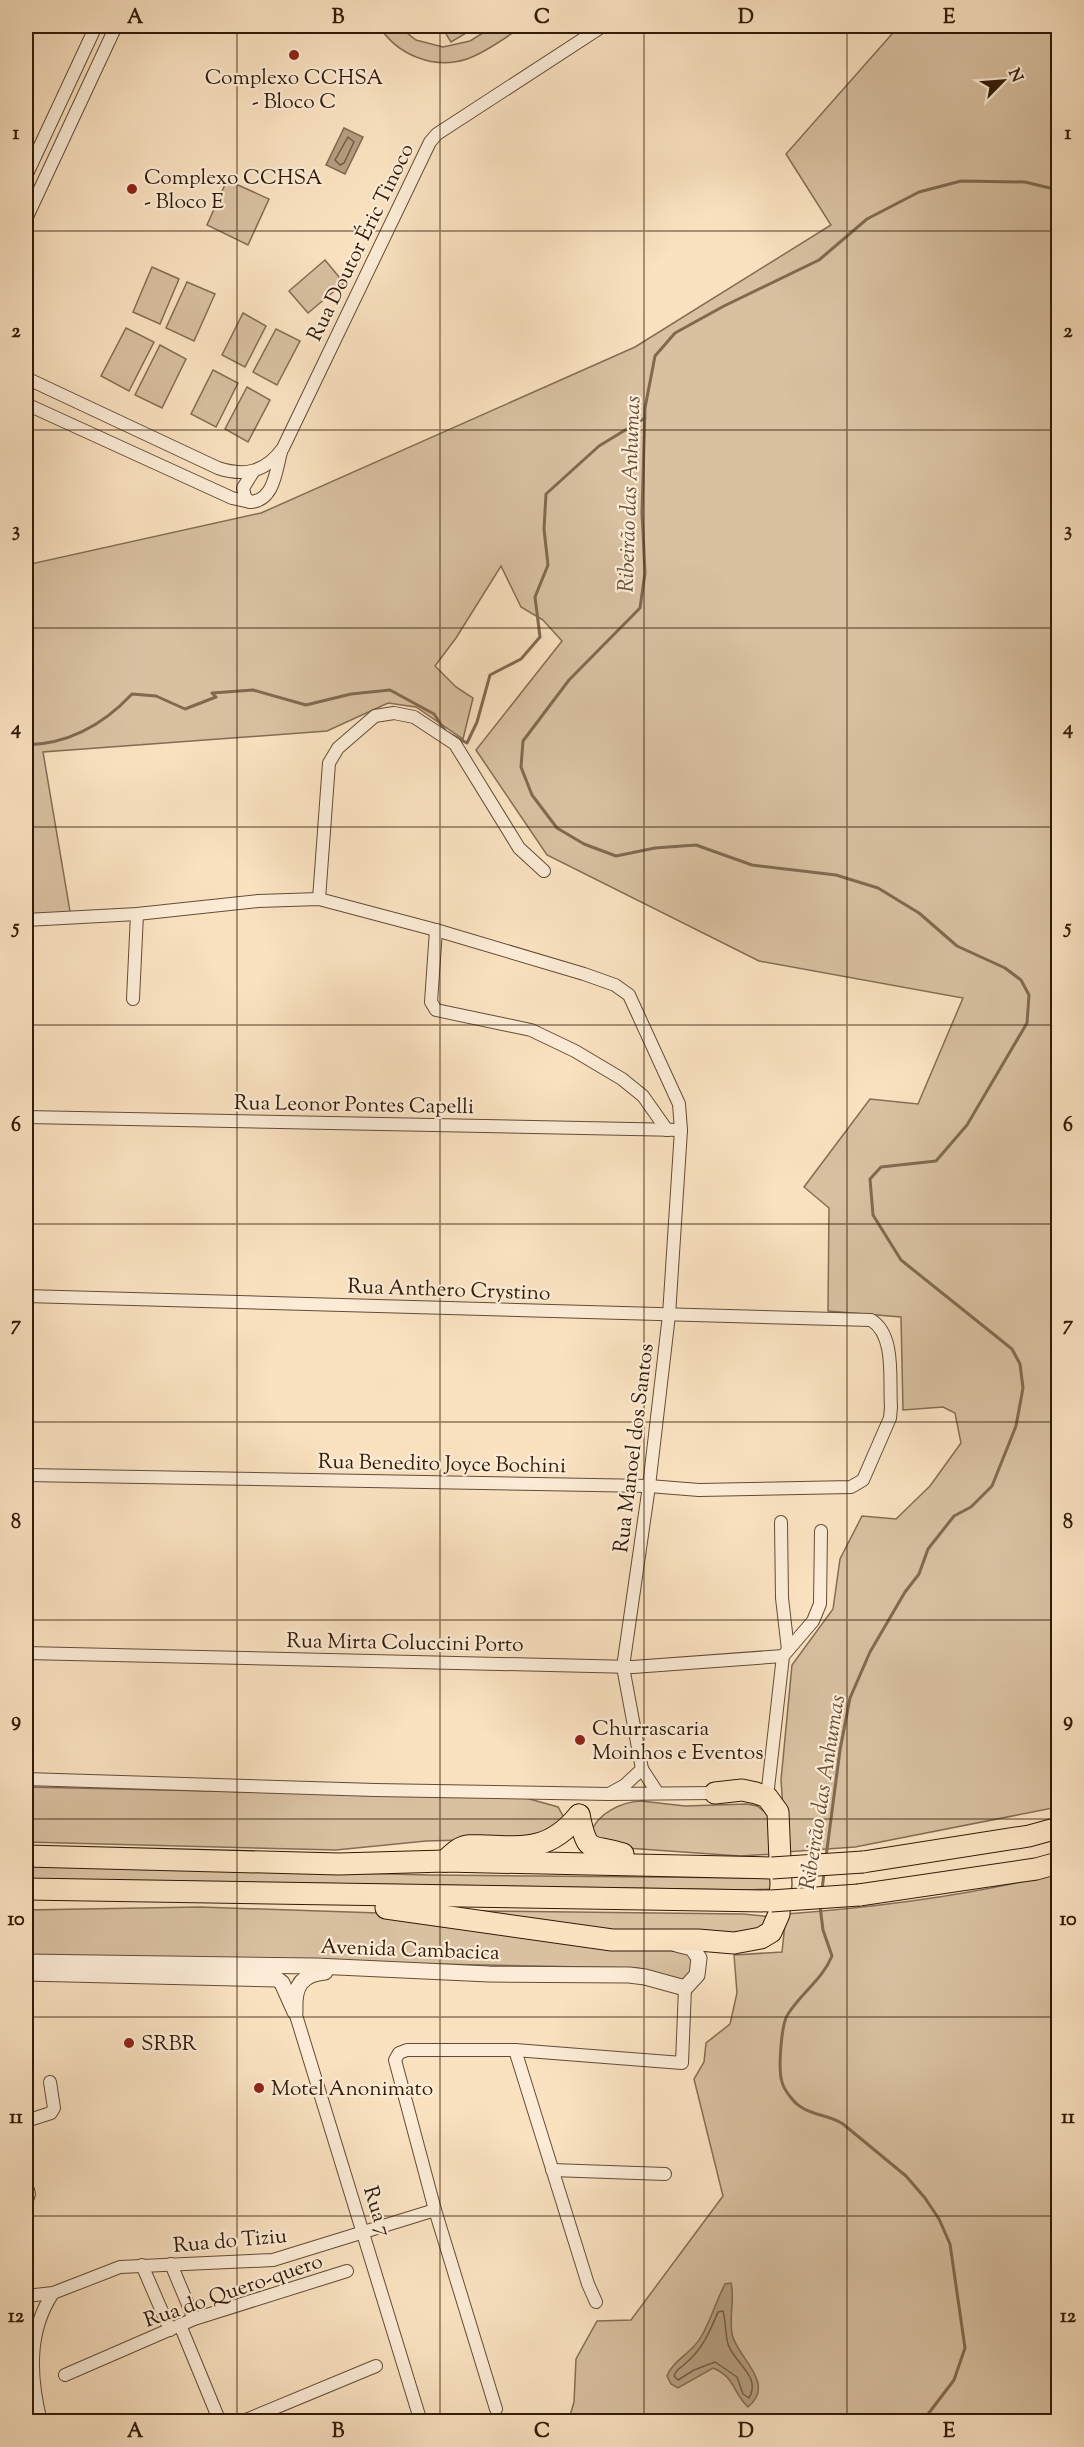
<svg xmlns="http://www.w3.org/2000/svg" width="1084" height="2447" font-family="'Sorts Mill Goudy',serif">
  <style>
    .green { fill: #d8c0a1; stroke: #846d54; stroke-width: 1.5 }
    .water { fill: #b69e81; stroke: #816950; stroke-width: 1.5 }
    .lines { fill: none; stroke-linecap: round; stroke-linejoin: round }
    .shore { stroke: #745c44; stroke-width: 1.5 }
    .stream { stroke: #816950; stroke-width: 3 }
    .minor-casing { stroke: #634c35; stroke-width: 14 }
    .tertiary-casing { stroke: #634c35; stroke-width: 17 }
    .motorway-casing { stroke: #311a06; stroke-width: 23 }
    .minor { stroke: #fcecd7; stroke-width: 12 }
    .tertiary { stroke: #fcecd7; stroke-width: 15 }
    .motorway { stroke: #fae2c1; stroke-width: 21 }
    .motorway-bridge-casing { stroke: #311a06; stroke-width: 23; stroke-linecap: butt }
    .motorway-bridge { stroke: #fae2c1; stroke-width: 21 }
    .grid { fill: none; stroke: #311a06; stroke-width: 1.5; stroke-opacity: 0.55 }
    .poi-dot { fill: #8f2418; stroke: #fcecd7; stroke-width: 2 }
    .labels { text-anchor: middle; stroke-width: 4.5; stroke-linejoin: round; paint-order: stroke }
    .poi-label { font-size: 21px; fill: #311a06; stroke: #fcecd7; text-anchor: start }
    .street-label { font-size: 21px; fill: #311a06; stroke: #fcecd7 }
    .water-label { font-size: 22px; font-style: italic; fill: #664f37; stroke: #fcecd7 }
    .neatline { fill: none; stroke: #311a06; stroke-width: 2 }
    .grid-label { font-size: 20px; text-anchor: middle; font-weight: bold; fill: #311a06 }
  </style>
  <rect width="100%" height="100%" fill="#fae2c1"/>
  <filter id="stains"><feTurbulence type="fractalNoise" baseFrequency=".00333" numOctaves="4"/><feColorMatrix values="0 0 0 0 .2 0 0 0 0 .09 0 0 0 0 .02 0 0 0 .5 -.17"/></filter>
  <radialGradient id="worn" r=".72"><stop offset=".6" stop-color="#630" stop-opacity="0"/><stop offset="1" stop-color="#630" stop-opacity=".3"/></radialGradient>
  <g class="green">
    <path d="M379,26H398L416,40L443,47L470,41L494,26H523C506,37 487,52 467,59C434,70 397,55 379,26Z"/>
    <path d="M441,26H478L451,42Z"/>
    <path d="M899,26H1058V1807L855,1847L786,1852L781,1780L792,1665L833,1609L840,1559L862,1516L896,1519L930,1486L961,1443L955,1413L943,1407L903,1410L901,1317L828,1311L829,1208L804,1187L870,1099L918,1104L963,998L759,961L547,855L476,750L562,641L543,620L521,607L501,566L456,638L435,666L456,687L473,698L463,739L416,707L388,703L327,731L43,752L71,917L26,920V565L261,513L635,347L831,225L786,154Z"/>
    <path d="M227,180L269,199L248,245L207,225Z"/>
    <path d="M325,260L344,283L308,313L289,291Z"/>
    <path d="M152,267L179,279L160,324L133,312Z"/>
    <path d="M187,282L215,294L194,341L166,328Z"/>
    <path d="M243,313L266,326L245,367L222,355Z"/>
    <path d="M126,328L154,342L129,391L101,376Z"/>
    <path d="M276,329L300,341L277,385L253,372Z"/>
    <path d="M160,345L186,359L162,408L135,395Z"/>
    <path d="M213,370L238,383L216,427L191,414Z"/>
    <path d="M247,387L270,400L248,442L225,429Z"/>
    <path d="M26,1787L526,1798L558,1807L563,1816V1823L538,1838L426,1841L336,1850L26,1842Z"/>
    <path d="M641,1801L685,1806L747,1804L757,1806L768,1814L773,1854L740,1856L612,1847L591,1833C597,1813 622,1802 641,1801Z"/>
    <path d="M26,1865L431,1875L774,1878L773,1889L748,1890L26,1879Z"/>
    <path d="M1058,1873V2421L568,2422L574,2402L576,2359L597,2321L631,2320L723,2196L694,2079L704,2062L706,2043L730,2024L737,1993L734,1955L782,1952L786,1914C878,1907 969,1896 1058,1873Z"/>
    <path d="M200,1907L379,1913L687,1949L695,1967L682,1981L638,1968L26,1956V1910Z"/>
    <path d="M481,1911L743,1914L773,1917L770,1922L746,1936L614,1935Z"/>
    <path d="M26,2329L41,2421H26Z"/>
  </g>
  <g class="water">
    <path d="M344,128L363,137L345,174L326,165Z"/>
    <path d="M731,2283C735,2296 729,2316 732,2334C737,2358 777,2383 748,2407C733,2393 735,2377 713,2368L678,2388L671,2384L667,2376C673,2360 692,2353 701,2337C711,2320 716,2301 725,2284Z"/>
  </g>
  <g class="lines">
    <g class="shore">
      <path d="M348,137L354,142L344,163L340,165L335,160Z"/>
      <path d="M723,2311C726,2322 725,2333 728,2344C733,2362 762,2376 749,2398L743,2394L737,2377L715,2362L694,2370L678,2380L674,2376C676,2369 681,2368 687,2362C703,2348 710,2331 718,2312Z"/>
    </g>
    <g class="stream">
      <path d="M26,745C68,744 103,725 132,694L156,696L185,709L216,697L212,693L253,690L306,705L351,694L390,690L434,714L446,732L467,743L477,722L490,675L521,659L540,637L535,597L548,565L544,529L546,494L599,446L645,418"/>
      <path d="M826,1857L840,1750L850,1698L870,1652L905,1592L919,1574L928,1549L954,1516L971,1507L992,1486L1016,1426L1023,1388L1020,1364L1012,1349L901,1260L873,1215L870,1179L881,1167L936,1161L967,1125L1027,1023L1029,995L1021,980L1005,968L957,946L919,913L878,888L836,875L752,865L696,845L655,848L616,856L584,844L557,828L532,795L521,767L523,741L569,680L640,608L645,573L642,513L645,408L655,356L675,333L724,306L819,260L867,219L919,192L961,181L1025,182L1058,190"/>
      <path d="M822,1890L824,1873"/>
      <path d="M820,1906L823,1930L832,1956C822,1980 802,1992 788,2014C781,2024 778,2070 782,2082C784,2090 794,2103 801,2107C814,2116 830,2115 843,2124L906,2176L925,2198L939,2219L950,2244L965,2348L954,2380L922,2422"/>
    </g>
    <g class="minor-casing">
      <g id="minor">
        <path d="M26,176L96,26"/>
        <path d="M26,219L116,26"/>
        <path d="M26,378L218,468C245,477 266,472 283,448L430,142L437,134L603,26"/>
        <path d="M26,404L232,498L250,502"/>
        <path d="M253,472L243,488L245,497L250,502C274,501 276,471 281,452"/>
        <path d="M319,899L329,763L338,748L375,716L394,713L414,717L455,744L519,848L544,871"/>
        <path d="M26,920L137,914L258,901L319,899L436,930L584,974L615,985L629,995L679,1104L681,1130L669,1315L649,1486L623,1667L642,1769L625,1785L609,1794"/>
        <path d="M436,930L431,1002L436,1010L531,1030L575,1051L622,1079L643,1096L667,1130"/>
        <path d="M133,999L137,914"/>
        <path d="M26,1117L681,1130"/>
        <path d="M26,1296L871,1320C896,1335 889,1380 891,1407L890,1418L863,1480L851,1487L699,1490L649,1486L26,1475"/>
        <path d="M781,1522L782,1598L788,1650"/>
        <path d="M26,1653L633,1667L783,1656"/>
        <path d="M642,1769L657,1792"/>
        <path d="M26,1779L375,1790L609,1794L715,1793"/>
        <path d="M767,1797L783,1656L813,1621L820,1604L821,1531"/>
        <path d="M295,2012L421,2422"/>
        <path d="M515,2050L588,2284L596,2302"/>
        <path d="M26,2121L51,2113L54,2108L50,2082"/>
        <path d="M552,2170L665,2174"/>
        <path d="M26,2183L29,2194L26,2203"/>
        <path d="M171,2264L194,2319"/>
        <path d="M142,2265L170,2330"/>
        <path d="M26,2296L53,2293L120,2267L273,2260L435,2210"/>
        <path d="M26,2318L33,2339"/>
        <path d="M180,2325L220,2422"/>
        <path d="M65,2375L194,2319L347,2271"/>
        <path d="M496,2409L435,2210L395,2060L399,2053L407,2050H515L682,2063L685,1988"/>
        <path d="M41,2422C30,2378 27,2332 53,2293"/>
        <path d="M241,2422L376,2366"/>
      </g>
    </g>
    <g class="tertiary-casing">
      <g id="tertiary">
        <path d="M26,1962L316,1966L489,1974L629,1975L645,1977L685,1988L697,1975L699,1958L692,1948L676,1944"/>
        <path d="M26,1973L277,1979L282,1983L295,2012"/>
        <path d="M295,2009C294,1987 301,1974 325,1972"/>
      </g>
    </g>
    <g class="motorway-casing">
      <g id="motorway">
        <path d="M579,1815C588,1857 590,1843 623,1854"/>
        <path d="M26,1856L339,1864L445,1861L772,1868"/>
        <path d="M445,1861C449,1857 454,1852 459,1849C468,1844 478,1846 487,1846C528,1848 551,1849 579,1815"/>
        <path d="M863,1862L1029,1836L1058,1828"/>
        <path d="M26,1889L771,1901"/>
        <path d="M859,1895L1036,1869L1058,1863"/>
        <path d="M386,1908L612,1940H698L734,1943L761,1938L771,1932L779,1914L781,1884L778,1812L767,1797L756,1793L742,1790L715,1793"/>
      </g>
    </g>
    <use href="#minor" class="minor"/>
    <use href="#tertiary" class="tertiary"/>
    <use href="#motorway" class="motorway"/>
    <g class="motorway-bridge-casing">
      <g id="motorway-bridge">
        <path d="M772,1868L863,1862"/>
        <path d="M771,1901L859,1895"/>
      </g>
    </g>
    <use href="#motorway-bridge" class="motorway-bridge"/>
  </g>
  <path class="grid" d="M237,26V2422M440,26V2422M644,26V2422M847,26V2422M26,231H1058M26,430H1058M26,628H1058M26,827H1058M26,1025H1058M26,1224H1058M26,1422H1058M26,1620H1058M26,1819H1058M26,2017H1058M26,2216H1058"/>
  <g class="poi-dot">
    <circle cx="294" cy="55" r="6"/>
    <circle cx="132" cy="189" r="6"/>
    <circle cx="580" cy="1740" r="6"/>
    <circle cx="129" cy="2043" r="6"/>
    <circle cx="259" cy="2088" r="6"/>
  </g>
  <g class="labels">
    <g class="poi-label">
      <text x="294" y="84" text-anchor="middle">Complexo CCHSA<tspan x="294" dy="24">- Bloco C</tspan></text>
      <text x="144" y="184">Complexo CCHSA<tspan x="144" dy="24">- Bloco E</tspan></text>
      <text x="592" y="1735">Churrascaria<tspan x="592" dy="24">Moinhos e Eventos</tspan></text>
      <text x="141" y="2050">SRBR</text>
      <text x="271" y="2095">Motel Anonimato</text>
    </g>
    <g class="street-label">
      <text transform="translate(360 242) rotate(-64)" y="7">Rua Doutor Éric Tinoco</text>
      <text transform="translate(354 1104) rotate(1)" y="7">Rua Leonor Pontes Capelli</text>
      <text transform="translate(449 1289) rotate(2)" y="7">Rua Anthero Crystino</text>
      <text transform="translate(633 1448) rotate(-83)" y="7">Rua Manoel dos Santos</text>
      <text transform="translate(442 1463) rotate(1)" y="7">Rua Benedito Joyce Bochini</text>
      <text transform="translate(405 1642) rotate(1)" y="7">Rua Mirta Coluccini Porto</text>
      <text transform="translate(410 1949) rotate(2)" y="7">Avenida Cambacica</text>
      <text transform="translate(378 2211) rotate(73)" y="7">Rua 7</text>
      <text transform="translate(230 2240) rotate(-5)" y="7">Rua do Tiziu</text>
      <text transform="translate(233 2290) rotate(-19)" y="7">Rua do Quero-quero</text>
    </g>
    <g class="water-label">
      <text transform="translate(628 494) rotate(-88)" y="8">Ribeirão das Anhumas</text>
      <text transform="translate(821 1792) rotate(-81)" y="8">Ribeirão das Anhumas</text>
    </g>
  </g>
  <rect width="1084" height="2447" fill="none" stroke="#fae2c1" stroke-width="66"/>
  <g transform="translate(1003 81) rotate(65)" stroke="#fcecd7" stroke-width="4.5" paint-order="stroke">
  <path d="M0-4.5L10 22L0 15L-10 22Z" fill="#311a06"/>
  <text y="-9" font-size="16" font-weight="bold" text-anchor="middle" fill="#311a06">N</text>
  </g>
  <rect x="33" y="33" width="1018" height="2381" class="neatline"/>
  <g class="grid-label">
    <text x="135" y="23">A</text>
    <text x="338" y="23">B</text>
    <text x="542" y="23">C</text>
    <text x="746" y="23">D</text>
    <text x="949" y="23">E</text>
    <text x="16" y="139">1</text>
    <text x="1068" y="139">1</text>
    <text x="16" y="337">2</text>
    <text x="1068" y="337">2</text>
    <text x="16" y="536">3</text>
    <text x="1068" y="536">3</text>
    <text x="16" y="734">4</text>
    <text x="1068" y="734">4</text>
    <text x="16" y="933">5</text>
    <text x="1068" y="933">5</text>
    <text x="16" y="1131">6</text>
    <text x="1068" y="1131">6</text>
    <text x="16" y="1330">7</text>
    <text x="1068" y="1330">7</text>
    <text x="16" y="1528">8</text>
    <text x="1068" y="1528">8</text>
    <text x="16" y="1726">9</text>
    <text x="1068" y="1726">9</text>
    <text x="16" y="1925">10</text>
    <text x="1068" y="1925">10</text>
    <text x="16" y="2123">11</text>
    <text x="1068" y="2123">11</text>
    <text x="16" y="2322">12</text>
    <text x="1068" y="2322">12</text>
    <text x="135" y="2437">A</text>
    <text x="338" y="2437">B</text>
    <text x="542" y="2437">C</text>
    <text x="746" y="2437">D</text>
    <text x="949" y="2437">E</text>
  </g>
  <rect width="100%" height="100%" filter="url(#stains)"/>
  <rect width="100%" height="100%" fill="url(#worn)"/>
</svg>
